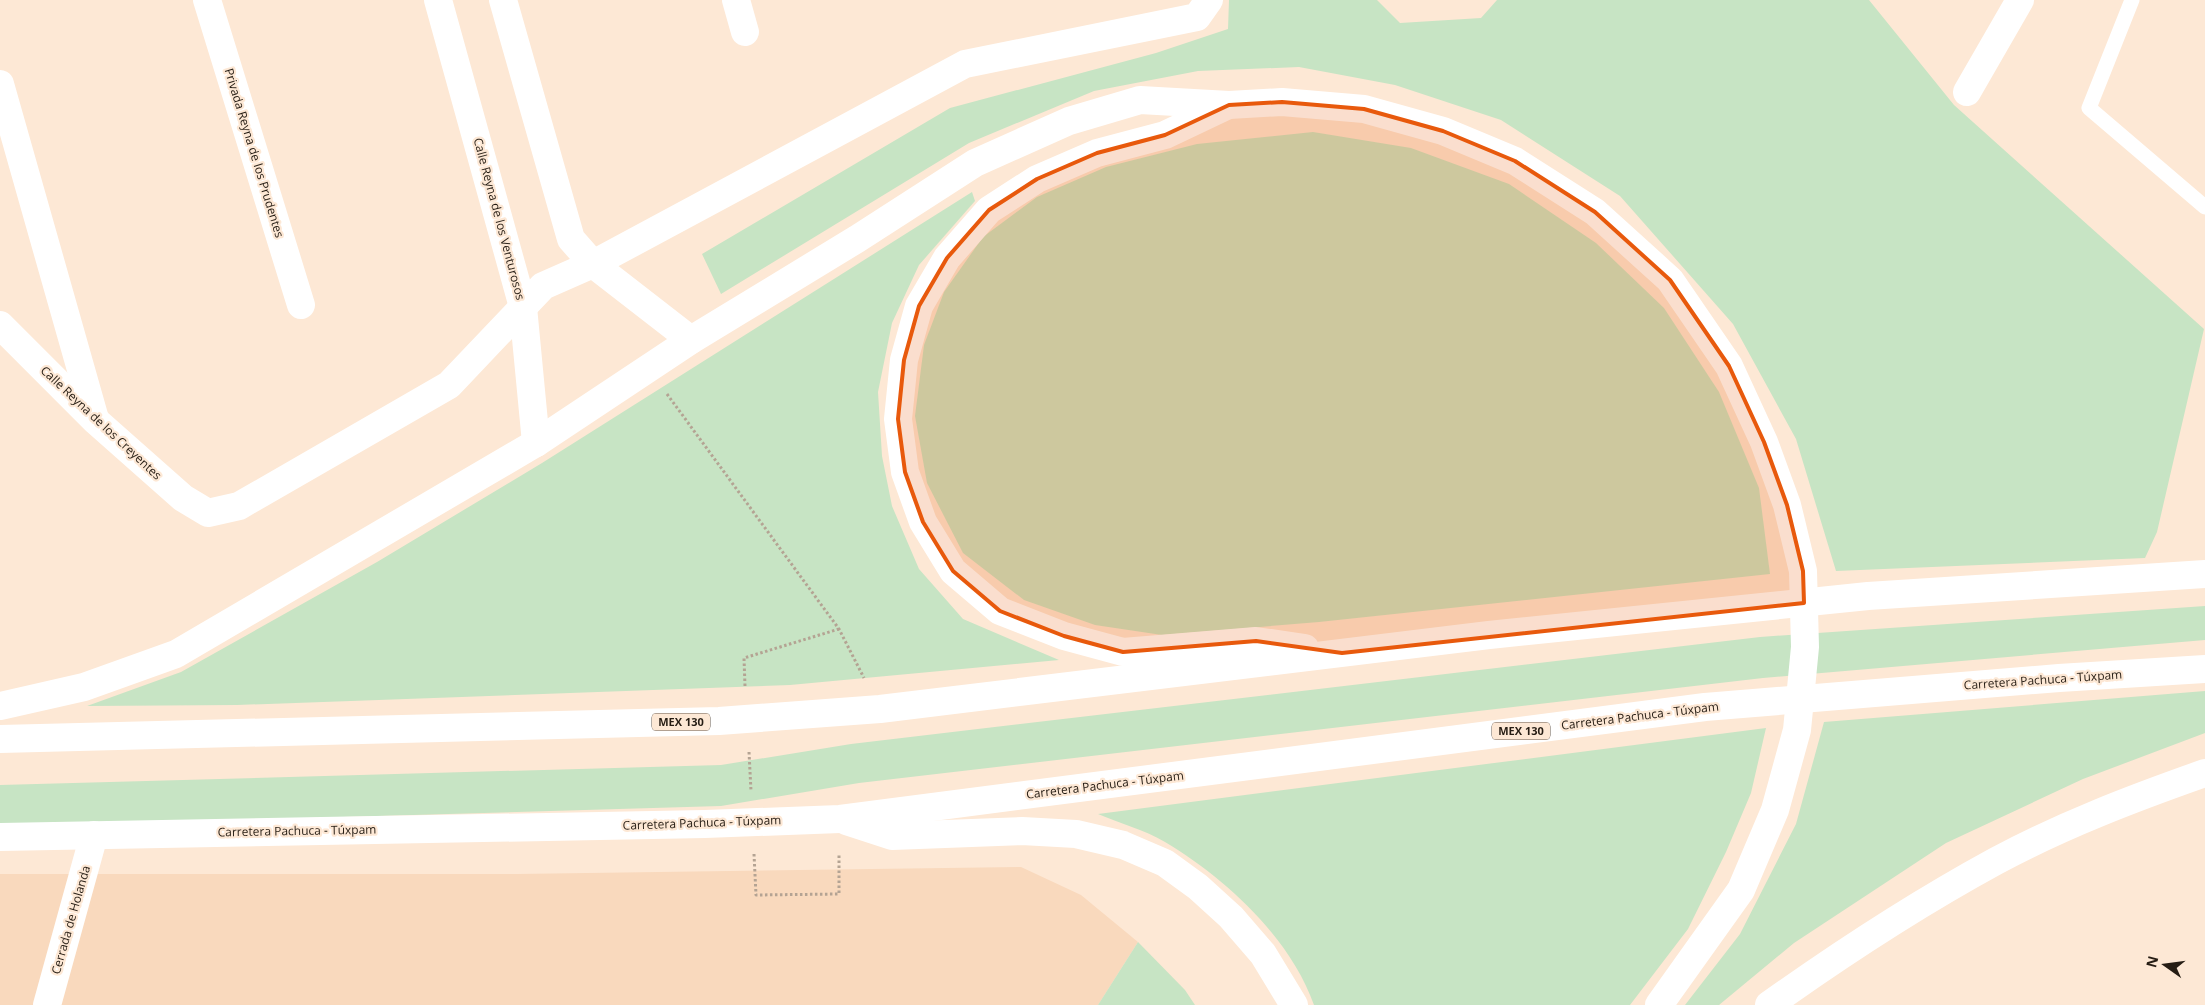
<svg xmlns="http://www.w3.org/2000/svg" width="2205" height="1005" font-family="'Open Sans',sans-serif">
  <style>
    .built { fill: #f9d9bd }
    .green { fill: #c7e4c4 }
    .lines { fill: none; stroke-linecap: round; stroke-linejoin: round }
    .path { stroke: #b4a393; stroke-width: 3; stroke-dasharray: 2.5 2.5; stroke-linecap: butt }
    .lane { stroke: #fff; stroke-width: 15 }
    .street { stroke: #fff; stroke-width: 28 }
    .primary { stroke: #fff; stroke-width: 28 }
    .marked { fill: #e8590c; fill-opacity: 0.2; stroke: #e8590c; stroke-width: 4; stroke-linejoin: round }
    .labels { text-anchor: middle; stroke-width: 4.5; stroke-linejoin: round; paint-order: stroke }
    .shield { fill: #fde8d5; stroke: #665a4e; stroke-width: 1 }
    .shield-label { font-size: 11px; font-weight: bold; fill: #261d14 }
    .street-label { font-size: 12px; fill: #261d14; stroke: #fde8d5 }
  </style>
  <rect width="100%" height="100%" fill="#fde8d5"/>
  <path class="built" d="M1021,867L1081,895L1138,942L1098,1005H0V874H517Z"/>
  <g class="green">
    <path d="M1229,0H1377L1400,23L1481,18L1497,0H1869L1954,105L2204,329L2157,532L2145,558L1836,571L1796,439L1733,324L1620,196L1501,120L1395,85L1299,67L1198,71L1094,91L969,143L721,294L702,254L950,108L1156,53L1228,29Z"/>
    <path d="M1313,132L1411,148L1509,184L1596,243L1664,308L1719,392L1759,488L1770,574L1319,622L1162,635L1095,625L1024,600L963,553L927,483L915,416L924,345L944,292L983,237L1037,197L1106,167L1197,144Z"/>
    <path d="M972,192L975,201L919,265L892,323L878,392L882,456L892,506L919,569L963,619L1059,660L790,685L237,705L87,706L181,672L377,562L542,463Z"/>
    <path d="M2205,606V640L1763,678L859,783L721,806L0,827V785L721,765L851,744L1760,637Z"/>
    <path d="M2205,691V733L2083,779L1946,843L1794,943L1719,1005H1685L1740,934L1796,824L1824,722Z"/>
    <path d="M1766,728L1751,793L1726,852L1688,929L1630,1005H1314C1290,937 1225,878 1165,842C1145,830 1119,823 1098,814Z"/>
    <path d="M1138,942L1185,990L1195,1005H1098Z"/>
  </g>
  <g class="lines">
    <g class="path">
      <path d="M667,394L839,629L864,678"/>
      <path d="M745,686L744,658L839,629"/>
      <path d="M749,752L751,791"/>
      <path d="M754,854L756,895L839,894V854"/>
    </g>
    <path class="lane" d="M2132,0L2089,108L2205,207"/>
    <g class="street">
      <path d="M207,0L301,305"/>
      <path d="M438,0L523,307L536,443"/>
      <path d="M503,0L571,239L593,264L691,340"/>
      <path d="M736,0L745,32"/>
      <path d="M0,84L95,419"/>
      <path d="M1967,92L2020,0"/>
      <path d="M0,325L96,421L183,498L208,513L239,506L449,385L543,286L593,264L965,64L1197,17L1209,0"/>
      <path d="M47,1005L94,835"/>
    </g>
    <g class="primary">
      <path d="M1226,106L1165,135L1097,153L1037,179L989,210L947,258L919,306L904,360L898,419L905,472L923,522L953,571L1000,611L1064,636L1123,652L1256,641L1305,648"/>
      <path d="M0,706L84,687L176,654L536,443L691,340L857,239L975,163L1069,121L1140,100L1229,105L1282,102L1364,109L1443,131L1515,161L1595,212L1670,280L1729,366L1764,442L1787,505L1803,571L1805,647L1797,730L1775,810L1741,890L1659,1005"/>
      <path d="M0,739L719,721L880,709L1489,635L1868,596L2205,574"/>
      <path d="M846,821L892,836L1022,831L1076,834L1123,845L1165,863L1198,887L1231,917L1263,954L1294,1005"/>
      <path d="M0,837L705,824L840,819L1705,707L2059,678L2205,669"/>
      <path d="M1769,1005C1842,953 1917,904 1996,861C2063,825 2134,798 2205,773"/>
    </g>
  </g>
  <path class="marked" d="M1282,102L1364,109L1443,131L1515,161L1595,212L1670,280L1729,366L1764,442L1787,505L1803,571L1804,603L1342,653L1256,641L1123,652L1064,636L1000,611L953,571L923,522L905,472L898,419L904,360L919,306L947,258L989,210L1037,179L1097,153L1165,135L1229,105Z"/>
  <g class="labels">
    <g class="shield">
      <rect x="652" y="713.5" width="58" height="17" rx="4"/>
      <rect x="1492" y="722.5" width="58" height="17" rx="4"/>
    </g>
    <g class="shield-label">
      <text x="681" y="726">MEX 130</text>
      <text x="1521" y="735">MEX 130</text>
    </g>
    <g class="street-label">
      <text transform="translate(254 153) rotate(73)" y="4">Privada Reyna de los Prudentes</text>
      <text transform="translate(499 219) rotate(75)" y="4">Calle Reyna de los Venturosos</text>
      <text transform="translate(101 423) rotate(43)" y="4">Calle Reyna de los Creyentes</text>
      <text transform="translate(2043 680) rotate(-4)" y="4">Carretera Pachuca - Túxpam</text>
      <text transform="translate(1640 716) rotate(-7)" y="4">Carretera Pachuca - Túxpam</text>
      <text transform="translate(1105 785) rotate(-7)" y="4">Carretera Pachuca - Túxpam</text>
      <text transform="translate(702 823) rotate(-2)" y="4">Carretera Pachuca - Túxpam</text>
      <text transform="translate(297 831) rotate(-1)" y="4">Carretera Pachuca - Túxpam</text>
      <text transform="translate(71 920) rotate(-74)" y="4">Cerrada de Holanda</text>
    </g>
  </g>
  <g transform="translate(2165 965) rotate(284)" stroke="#fde8d5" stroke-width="4" paint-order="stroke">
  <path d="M0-4L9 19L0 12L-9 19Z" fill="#261d14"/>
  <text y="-8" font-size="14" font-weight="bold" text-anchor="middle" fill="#261d14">N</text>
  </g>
</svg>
